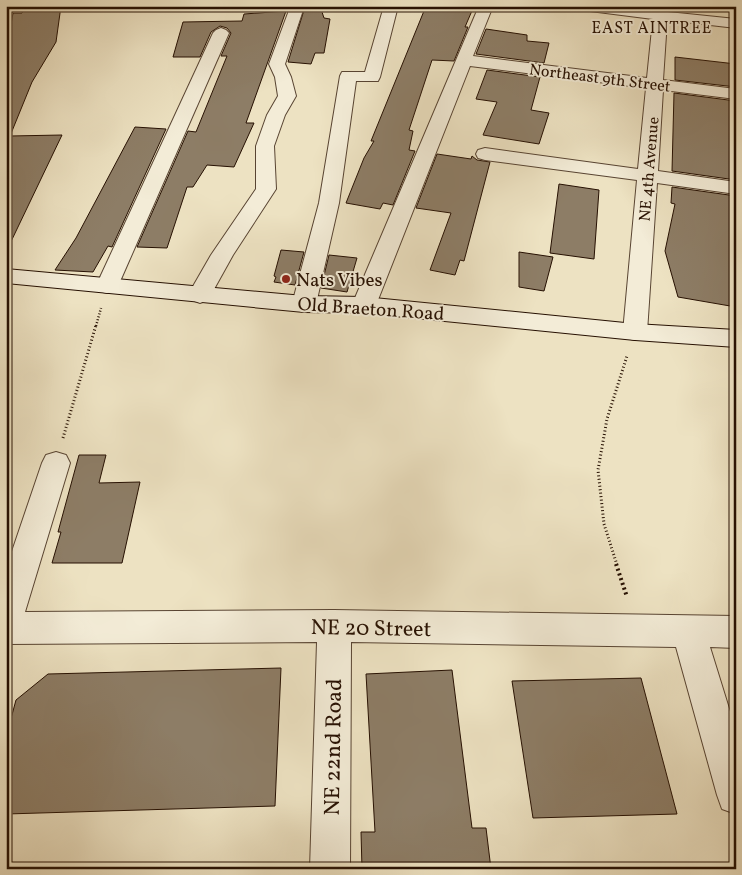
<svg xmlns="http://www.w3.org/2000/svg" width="742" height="875" font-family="Vollkorn,serif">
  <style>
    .building { fill: #8d7d66; stroke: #261002 }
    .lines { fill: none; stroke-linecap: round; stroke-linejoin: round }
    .street-casing { stroke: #584432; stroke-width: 2 }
    .secondary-casing { stroke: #261002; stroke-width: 2 }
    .path-far2 { stroke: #261002; stroke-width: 2.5; stroke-dasharray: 1 2; stroke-linecap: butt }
    .path-far1 { stroke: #261002; stroke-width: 3; stroke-dasharray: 1 2.5; stroke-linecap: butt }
    .path { stroke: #261002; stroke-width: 4; stroke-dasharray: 2 3; stroke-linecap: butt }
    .street { fill: #f3ecd7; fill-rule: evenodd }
    .secondary { fill: #f3ecd7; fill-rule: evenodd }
    .poi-dot { fill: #8f2418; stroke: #f3ecd7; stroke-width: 2 }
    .labels { text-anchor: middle; stroke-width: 4; stroke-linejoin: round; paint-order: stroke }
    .far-neighbourhood-label { font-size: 16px; letter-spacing: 1px; fill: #261002; stroke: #f3ecd7 }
    .far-street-label { font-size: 16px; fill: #261002; stroke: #f3ecd7 }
    .poi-label { font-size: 19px; fill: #261002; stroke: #f3ecd7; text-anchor: start }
    .street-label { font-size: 19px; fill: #261002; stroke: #f3ecd7 }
    .near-street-label { font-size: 22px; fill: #261002; stroke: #f3ecd7 }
  </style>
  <rect width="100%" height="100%" fill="#ede2c2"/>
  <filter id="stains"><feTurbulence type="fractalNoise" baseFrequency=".004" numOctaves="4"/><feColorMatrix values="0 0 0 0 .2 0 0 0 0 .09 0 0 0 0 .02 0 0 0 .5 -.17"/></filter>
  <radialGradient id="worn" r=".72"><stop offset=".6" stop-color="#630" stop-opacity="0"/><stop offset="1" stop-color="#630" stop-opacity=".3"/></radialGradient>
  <g class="building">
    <path d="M25,6H61L56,42L32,82L10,136L62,135L6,252V30H10L13,13H22Z"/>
    <path d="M426,6H474L465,27H468L454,61L432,60L409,130L413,131L409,150L415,151L393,205L383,203L380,209L346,203L364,158L374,141H371Z"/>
    <path d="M321,9L324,18L330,19L324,53H315L311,64L288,62L304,10Z"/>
    <path d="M286,11L246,123H254L234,167L207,165L193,187H187L167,248L137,247L188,131L196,132L227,56H221L231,33L227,28L220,26L211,32L200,57H173L183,22L242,21L244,14Z"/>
    <path d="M486,29L527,35V41L549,43L544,63L476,54Z"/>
    <path d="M675,57L736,64V87L675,80Z"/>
    <path d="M487,70L540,77L531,110L549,113L539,144L483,135L497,102L476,99Z"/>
    <path d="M674,93L736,101V180L672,171Z"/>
    <path d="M135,127L166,129L112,247L108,246L93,272L55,270L76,238Z"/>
    <path d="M437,154L471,159L472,156L477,160L490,162L464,261L460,260L455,275L430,270L451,213L416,208Z"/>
    <path d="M559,184L599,190L594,259L550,253Z"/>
    <path d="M672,187L736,196V307L678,297L665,251L675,204L671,203Z"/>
    <path d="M281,250L304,252L295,285L274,282L276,277L274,276Z"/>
    <path d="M519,252L553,257L544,291L519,287Z"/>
    <path d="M329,255L357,258L347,292L321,288Z"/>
    <path d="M79,455H106L99,483L140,482L122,563H52L61,532H58Z"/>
    <path d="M281,668L275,806L6,814V737L16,700L48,674Z"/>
    <path d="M452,670L472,828H486L491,869H362L361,832H375L366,674Z"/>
    <path d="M641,678L677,814L533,818L512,681Z"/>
  </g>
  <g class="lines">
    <g class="street-casing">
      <g id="street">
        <path d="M288,6H302V13L285,64L291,77L296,96L285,115L274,146L276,189L233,255L208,300L200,303L192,300L188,295L211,255L256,189V146L267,115L278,96L275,77L269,64L288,13Z"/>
        <path d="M384,6H398L380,77L378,81H356L339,203L316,304L312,309L304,312L296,309L292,304L319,203L340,76L342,72H365Z"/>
        <path d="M479,6H493L473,56L647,78L653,19L582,10L575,6H622L653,10L654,6H668V12L736,19V28L667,20L663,80L736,89V99L663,90L658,171L736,182V194L657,183L647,332L644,338L635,340L626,338L623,332L637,180L485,160L478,158L476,154L478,150L485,148L638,169L646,88L470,66L376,305L372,311L364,313L356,311L352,305Z"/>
        <path d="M221,28L226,30L229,33L118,286L115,291L107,293L99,291L96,286L213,33L216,30Z"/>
        <path d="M56,452L66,455L70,463L25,612L334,610L736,616V648L710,647L736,731V814L722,809L717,795L676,647L351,642L350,869H310L317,642L6,644V569L42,463L46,455Z"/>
      </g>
    </g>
    <g class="secondary-casing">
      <path id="secondary" d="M6,269L304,296L364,297L635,324L736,330V347L635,340L364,313L304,312L6,283Z"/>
    </g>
    <path class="path-far2" d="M96,326L101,308"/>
    <g class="path-far1">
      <path d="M63,438L96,325"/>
      <path d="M617,565L604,524L598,470L607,419L627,356"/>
    </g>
    <path class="path" d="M616,564L627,597"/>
    <use href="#street" class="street"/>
    <use href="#secondary" class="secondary"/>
  </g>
  <circle class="poi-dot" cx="286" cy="279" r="5"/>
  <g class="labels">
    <g class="far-neighbourhood-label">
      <text x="652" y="33">EAST AINTREE</text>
    </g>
    <g class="far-street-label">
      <text transform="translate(600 77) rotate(7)" y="6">Northeast 9th Street</text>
      <text transform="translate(648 169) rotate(-85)" y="6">NE 4th Avenue</text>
    </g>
    <g class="poi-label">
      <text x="296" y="286">Nats Vibes</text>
    </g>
    <g class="street-label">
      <text transform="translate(371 308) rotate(4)" y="7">Old Braeton Road</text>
    </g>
    <g class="near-street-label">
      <text transform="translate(371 627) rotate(1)" y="8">NE 20 Street</text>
      <text transform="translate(332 747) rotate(-89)" y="8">NE 22nd Road</text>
    </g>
  </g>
  <rect width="742" height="875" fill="none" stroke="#ede2c2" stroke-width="25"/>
  <rect x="8" y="8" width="727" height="860" fill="none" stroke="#261002" stroke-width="2.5"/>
  <rect x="12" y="12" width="717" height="850" fill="none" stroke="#261002"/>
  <rect width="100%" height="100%" filter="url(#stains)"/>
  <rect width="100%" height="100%" fill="url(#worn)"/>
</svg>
